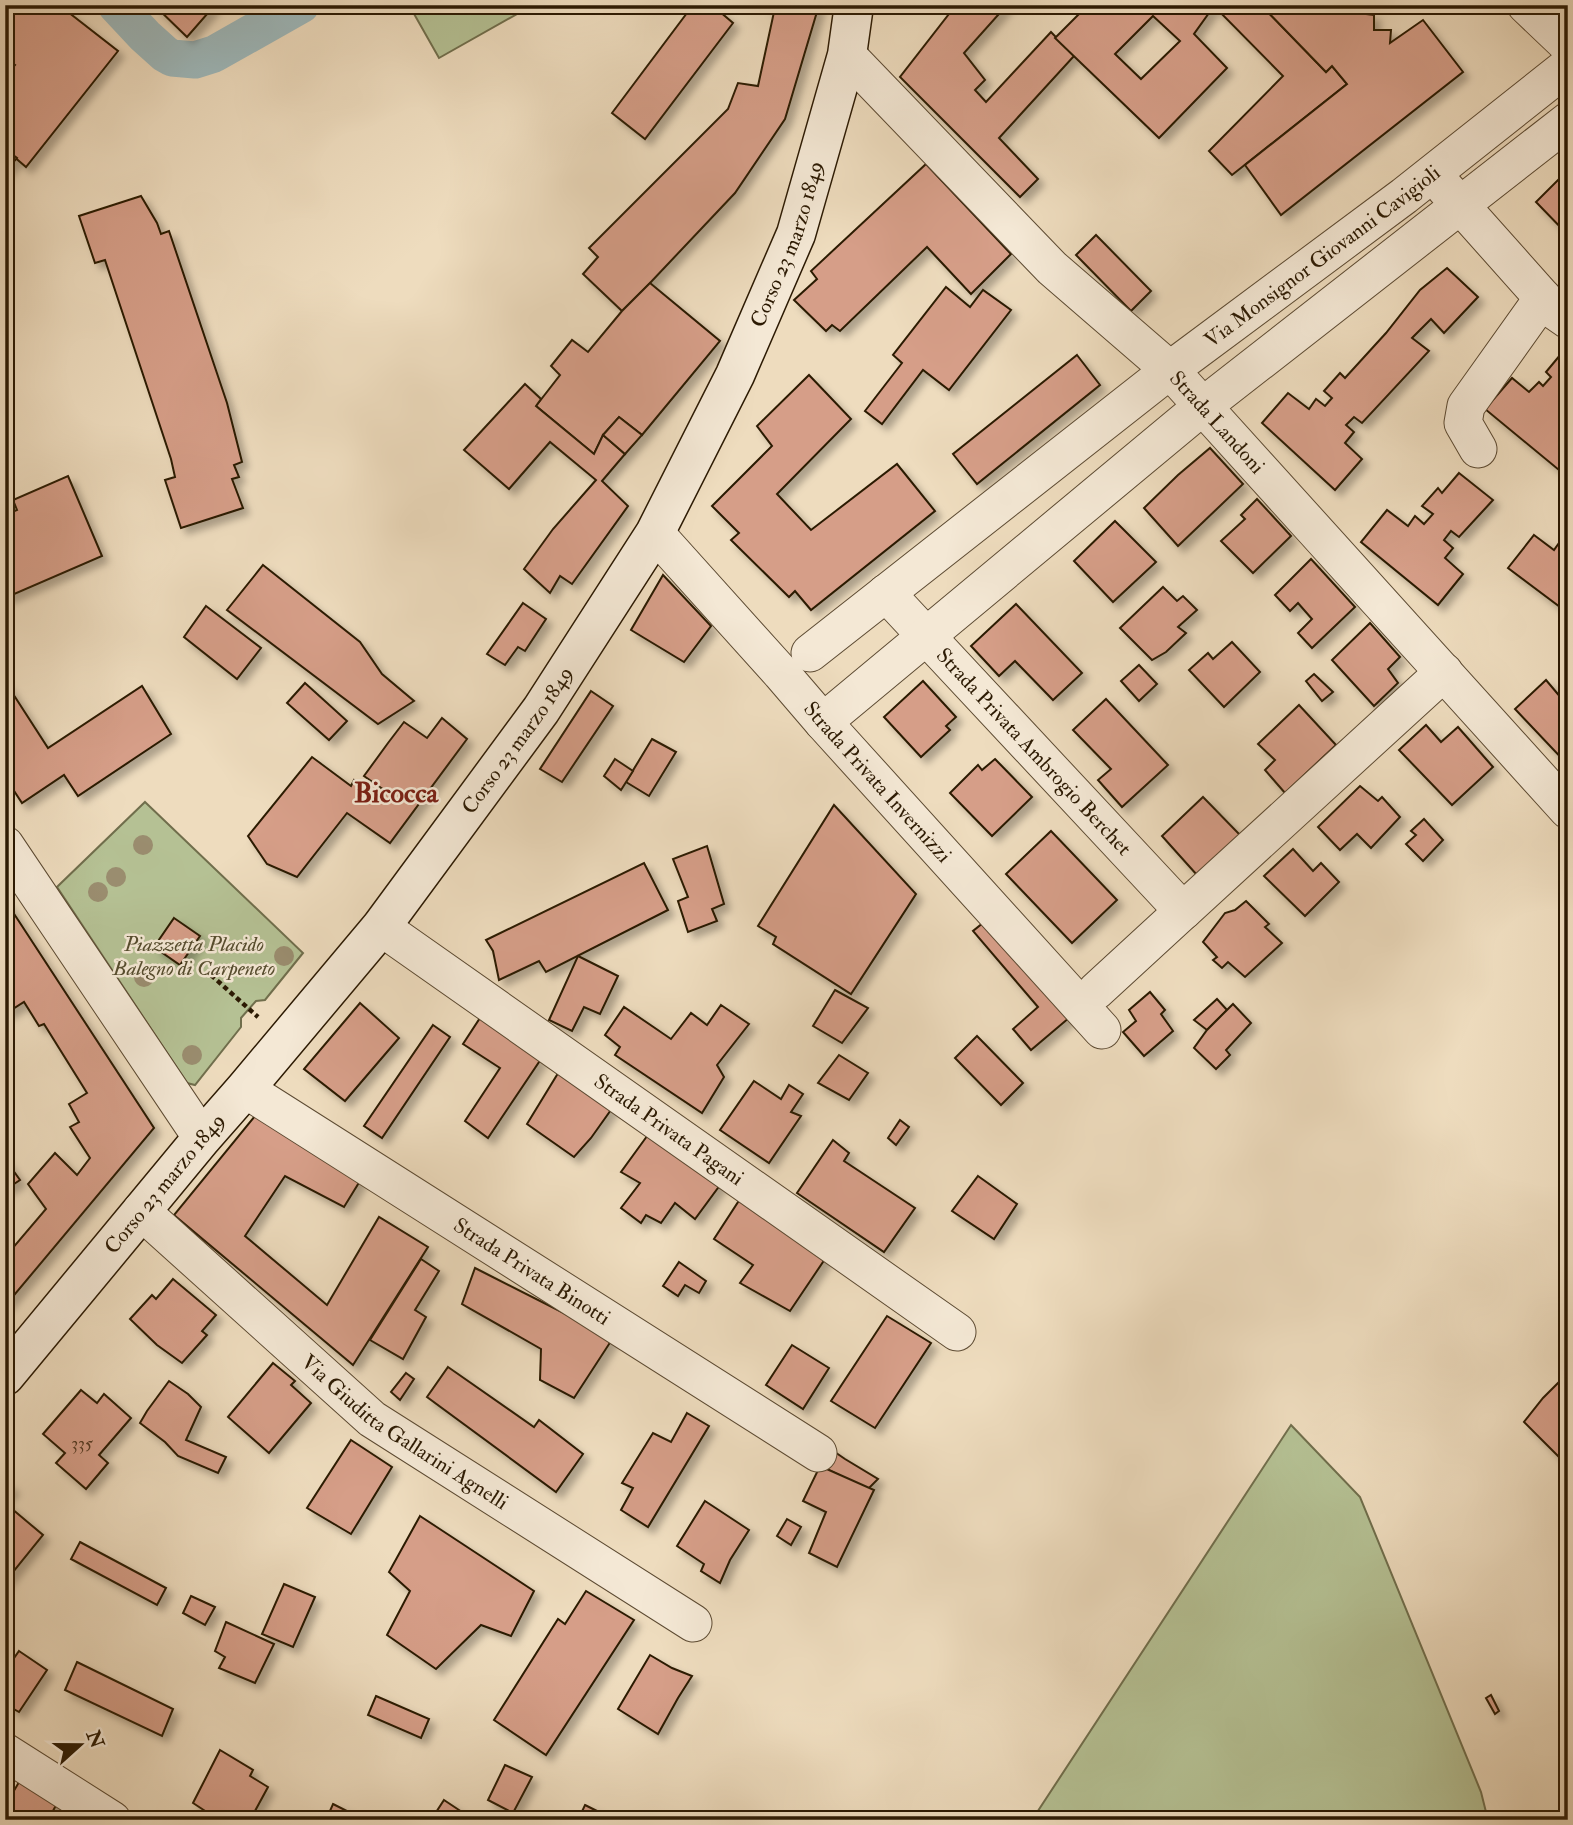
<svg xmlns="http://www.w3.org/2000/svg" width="1573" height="1825" viewBox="0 0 1573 1825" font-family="'IM FELL Double Pica',serif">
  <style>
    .green { fill: #b5c194; stroke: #706e4c; stroke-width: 2 }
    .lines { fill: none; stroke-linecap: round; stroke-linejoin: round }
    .canal { stroke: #9eb9bc; stroke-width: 37 }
    .building { fill: #d69e88; stroke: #2c1a03; stroke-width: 2; fill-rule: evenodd; filter: url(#shadow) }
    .street-casing { stroke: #5c4a32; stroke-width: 39 }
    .secondary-casing { stroke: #2c1a03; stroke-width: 41 }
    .path { stroke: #2c1a03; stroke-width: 4.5; stroke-dasharray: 5 3.5; stroke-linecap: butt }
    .street { stroke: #f4e8d5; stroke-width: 37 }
    .secondary { stroke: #f4e8d5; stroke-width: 38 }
    .tree { fill: #9a8d6f }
    .labels { text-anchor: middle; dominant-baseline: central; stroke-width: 5; stroke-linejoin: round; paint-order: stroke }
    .number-label { font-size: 18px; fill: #563b24 }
    .street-label { font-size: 21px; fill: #2c1a03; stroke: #f4e8d5 }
    .park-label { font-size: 21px; font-style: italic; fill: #554c2e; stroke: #f4e8d5 }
    .district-label { font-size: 28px; font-weight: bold; fill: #7a1f14; stroke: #f4e8d5 }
  </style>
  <defs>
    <filter id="shadow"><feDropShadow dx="6" dy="6" stdDeviation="3.5" flood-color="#0004"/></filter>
  </defs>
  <rect width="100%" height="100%" fill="#eedcbe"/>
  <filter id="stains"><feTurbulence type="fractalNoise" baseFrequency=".00286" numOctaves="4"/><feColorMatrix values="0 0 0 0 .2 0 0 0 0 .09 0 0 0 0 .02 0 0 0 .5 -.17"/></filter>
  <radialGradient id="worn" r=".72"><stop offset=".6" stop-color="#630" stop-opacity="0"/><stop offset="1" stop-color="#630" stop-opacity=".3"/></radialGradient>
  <!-- green -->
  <g class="green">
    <polygon points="409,5 533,5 439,58"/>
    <polygon points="145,802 303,953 265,1000 256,1001 241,1018 241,1027 195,1085 187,1083 57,887"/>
    <polygon points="1291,1425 1360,1497 1481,1792 1488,1820 1032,1820"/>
  </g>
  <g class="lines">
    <!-- canal -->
    <polyline class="canal" points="116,5 145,36 165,54 172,58 195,60 214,54 301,5"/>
  </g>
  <!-- building -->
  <g class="building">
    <polygon points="5,5 59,5 118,51 26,167 5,149 5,77 15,65 5,58"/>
    <polygon points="154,5 215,5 187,37"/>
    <polygon points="693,5 712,5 733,23 645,139 612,113"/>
    <polygon points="765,5 819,5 785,119 735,193 650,283 622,311 583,274 598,257 589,248 728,109 738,83 758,86 774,12"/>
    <polygon points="956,5 1007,5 964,53 985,80 975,90 986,102 1051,32 1074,56 999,138 1038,179 1020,197 900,77"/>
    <path d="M1088,5H1261L1326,72L1332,66L1347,84L1232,175L1209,151L1283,76L1214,6L1194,34L1227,68L1159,138L1055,38ZM1153,16L1180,41L1141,79L1115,54Z"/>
    <polygon points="1261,5 1359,5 1359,13 1374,15 1374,30 1391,30 1390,43 1423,20 1463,72 1281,215 1245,165 1347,84 1332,66 1326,72"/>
    <polygon points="5,149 17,158 5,172"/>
    <polygon points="926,164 1011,254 971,294 927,247 840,331 832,325 826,331 794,300 817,279 811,271"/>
    <polygon points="1564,174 1568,177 1568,235 1536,202"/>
    <polygon points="141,196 157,223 161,234 169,231 227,403 242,462 234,465 239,477 232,479 243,508 181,528 165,480 175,477 171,459 105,260 95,263 79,216"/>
    <polygon points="1096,235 1151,291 1131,311 1076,255"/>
    <polygon points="1447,268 1478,297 1444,333 1431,319 1412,338 1429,351 1362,423 1354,417 1346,425 1354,432 1345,443 1362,459 1335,490 1262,423 1288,393 1309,409 1316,399 1325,406 1332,398 1324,391 1340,373 1345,378 1386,333 1420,290"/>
    <polygon points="650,283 720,341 642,435 619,417 603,435 594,454 536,406 560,375 551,366 572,340 588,352 622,311"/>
    <polygon points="946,287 970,307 983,290 1011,310 949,390 923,370 882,424 865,411 902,363 893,355"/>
    <polygon points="1561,354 1566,358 1568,356 1568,461 1559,470 1485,409 1512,378 1529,392 1539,382 1543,386 1551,377 1546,372"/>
    <polygon points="1077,355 1100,385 977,484 953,454"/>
    <polygon points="809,375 851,419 777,494 811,530 897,464 935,511 811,610 795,591 789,597 731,540 739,533 712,506 772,446 757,426"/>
    <polygon points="525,384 541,399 536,406 594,454 603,435 625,454 602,481 628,506 572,584 560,576 550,593 524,569 553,529 596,480 550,442 509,489 464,450"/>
    <polygon points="619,417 642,435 625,454 603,435"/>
    <polygon points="1210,448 1243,484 1178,546 1144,508 1178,475"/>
    <polygon points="1459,473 1493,500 1459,537 1451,531 1444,540 1453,548 1445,558 1463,574 1438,605 1361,542 1387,510 1408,526 1415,516 1424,524 1433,514 1422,506 1438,488 1442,493"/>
    <polygon points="68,476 102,556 5,598 5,515 17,510 13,500"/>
    <polygon points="1257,499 1291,536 1253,573 1221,541 1245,519 1241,515"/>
    <polygon points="1115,521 1156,562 1113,602 1074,561"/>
    <polygon points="1534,535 1554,550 1561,540 1568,544 1568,613 1508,568"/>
    <polygon points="1311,559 1355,607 1312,648 1298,633 1312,619 1298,603 1290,611 1275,595"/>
    <polygon points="263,565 360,642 382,674 414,701 378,724 227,610"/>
    <polygon points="663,575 711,626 684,662 631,630"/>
    <polygon points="1163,587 1177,601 1183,596 1197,610 1178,627 1186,633 1166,652 1152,660 1120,628"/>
    <polygon points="523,603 546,619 525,651 518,647 505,665 487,654"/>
    <polygon points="1016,604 1082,673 1053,700 1015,661 999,676 971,646"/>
    <polygon points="206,606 261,648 237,679 184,637"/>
    <polygon points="1370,623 1400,657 1388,669 1398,683 1374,706 1332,660"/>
    <polygon points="1232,642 1260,672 1224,707 1189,670 1208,653 1213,659"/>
    <polygon points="1139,665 1157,684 1139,701 1121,681"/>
    <polygon points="1314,674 1333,692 1322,701 1306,681"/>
    <polygon points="1546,680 1562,699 1568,694 1568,765 1515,709"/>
    <polygon points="923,681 956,717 946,726 950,730 921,757 884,717"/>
    <polygon points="6,683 48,748 142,686 171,734 78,796 64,775 22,803 5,777"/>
    <polygon points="305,683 347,721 329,740 287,703"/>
    <polygon points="591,691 613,706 562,782 540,769"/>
    <polygon points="1106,699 1168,765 1122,807 1098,780 1111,769 1073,730"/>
    <polygon points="1299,705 1336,745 1285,793 1265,770 1275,760 1258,744"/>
    <polygon points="442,718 467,739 390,843 347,813 297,877 267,864 248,836 312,757 351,786 354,780 382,800 387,792 364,776 388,743 404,722 427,738"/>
    <polygon points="1426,725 1441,742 1458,727 1493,767 1452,805 1399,750"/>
    <polygon points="652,739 676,752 649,796 626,782"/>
    <polygon points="615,759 633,771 621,790 604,776"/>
    <polygon points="995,759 1032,797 992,836 950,793 978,765 982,770"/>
    <polygon points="1360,786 1378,801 1382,797 1400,817 1371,848 1357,834 1340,850 1318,827"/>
    <polygon points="1203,797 1240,835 1197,875 1162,836"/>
    <polygon points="834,805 916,894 851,994 773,944 776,937 758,926"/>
    <polygon points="1424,819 1443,840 1423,861 1406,844 1416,835 1411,831"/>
    <polygon points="1051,831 1117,900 1072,943 1006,874"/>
    <polygon points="707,846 724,904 712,909 717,921 688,932 678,901 688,897 673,859"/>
    <polygon points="1293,849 1313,871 1321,863 1339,882 1305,916 1264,876"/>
    <polygon points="644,863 668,910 546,972 539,961 499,980 493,951 486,940"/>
    <polygon points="5,900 154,1128 5,1306 5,1257 46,1209 28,1184 55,1153 77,1175 90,1158 70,1127 79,1122 69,1104 87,1093 44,1024 39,1026 24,1002 5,1014"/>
    <polygon points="1246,901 1269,924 1265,927 1282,943 1245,977 1228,962 1222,968 1213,960 1217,957 1203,942 1225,913 1235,910"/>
    <polygon points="993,915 1076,1012 1031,1050 1013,1029 1038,1007 973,931"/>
    <polygon points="174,918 200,936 180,965 154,947"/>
    <polygon points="578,956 618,976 600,1014 584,1007 572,1031 549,1020"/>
    <polygon points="835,990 868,1008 842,1043 813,1026"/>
    <polygon points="1150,992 1165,1010 1161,1014 1173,1031 1144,1056 1123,1032 1136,1021 1129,1010"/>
    <polygon points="1217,999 1227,1010 1207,1030 1194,1020"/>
    <polygon points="360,1003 399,1038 345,1101 304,1069"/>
    <polygon points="1233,1004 1251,1023 1226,1050 1230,1055 1216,1069 1194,1048 1207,1030"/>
    <polygon points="721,1005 749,1024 717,1065 724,1077 702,1113 615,1055 620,1047 605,1035 624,1007 671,1039 691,1013 707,1025"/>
    <polygon points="480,1018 541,1059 488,1138 465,1121 500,1068 463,1044"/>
    <polygon points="433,1025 450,1037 382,1138 364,1126"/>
    <polygon points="977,1036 1023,1083 1001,1105 955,1058"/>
    <polygon points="839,1055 868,1073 849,1100 818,1083"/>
    <polygon points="560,1070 613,1107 591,1138 574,1157 527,1124"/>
    <polygon points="754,1081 781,1099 789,1085 803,1094 791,1112 801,1116 769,1163 720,1130"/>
    <polygon points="259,1111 363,1176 344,1207 285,1176 245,1236 327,1305 379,1217 428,1247 353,1365 174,1215"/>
    <polygon points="900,1120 909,1127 896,1145 888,1138"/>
    <polygon points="650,1132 723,1181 695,1219 675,1203 661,1223 646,1215 641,1223 621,1208 640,1183 621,1172"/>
    <polygon points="833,1140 849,1153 844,1161 915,1208 884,1252 797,1193"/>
    <polygon points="5,1159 20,1180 5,1190"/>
    <polygon points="978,1176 1017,1204 994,1239 952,1211"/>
    <polygon points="742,1196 829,1253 790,1311 740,1283 753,1265 714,1239"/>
    <polygon points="421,1259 439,1271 415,1310 426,1317 403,1359 370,1340"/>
    <polygon points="679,1262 706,1281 699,1293 685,1285 678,1296 663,1286"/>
    <polygon points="475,1268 613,1338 574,1398 540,1380 541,1349 462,1304"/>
    <polygon points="173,1279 216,1315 202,1331 207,1335 182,1363 157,1345 130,1319 152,1295 156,1299"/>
    <polygon points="887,1316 931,1343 875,1428 831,1401"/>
    <polygon points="792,1345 829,1368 803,1409 766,1385"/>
    <polygon points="273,1363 295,1381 291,1385 311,1403 269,1453 228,1417"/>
    <polygon points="448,1367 534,1427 539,1420 583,1454 556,1492 427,1397"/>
    <polygon points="406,1373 414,1379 400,1400 391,1392"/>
    <polygon points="1568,1373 1568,1466 1524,1422 1543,1398"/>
    <polygon points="169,1381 188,1394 201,1407 186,1440 226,1457 218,1473 178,1456 165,1442 140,1423 147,1411"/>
    <polygon points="81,1390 97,1403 104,1394 131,1418 99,1455 108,1463 86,1489 56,1463 65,1453 43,1434"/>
    <polygon points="687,1413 709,1426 648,1527 621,1510 633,1488 622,1483 653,1433 671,1442"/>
    <polygon points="351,1440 392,1467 351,1534 307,1508"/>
    <polygon points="829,1448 845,1459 878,1479 868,1489 820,1466"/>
    <polygon points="820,1466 874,1490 837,1567 809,1553 826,1512 803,1501"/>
    <polygon points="5,1482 13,1488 5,1498"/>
    <polygon points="705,1501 749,1530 730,1560 720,1583 701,1571 704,1564 677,1546"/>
    <polygon points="5,1503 43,1535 5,1582"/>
    <polygon points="420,1516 534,1591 511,1636 481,1625 436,1669 387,1635 410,1591 389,1572"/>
    <polygon points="787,1519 801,1527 791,1545 777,1536"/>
    <polygon points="80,1542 166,1588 157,1605 71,1559"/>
    <polygon points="284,1584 315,1597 293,1647 262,1634"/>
    <polygon points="586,1591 634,1620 546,1755 494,1720 558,1619 565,1624"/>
    <polygon points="191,1596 215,1607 205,1625 183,1613"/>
    <polygon points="226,1622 274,1644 255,1683 219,1668 225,1657 215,1651"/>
    <polygon points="19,1651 47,1670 19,1712 5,1704 5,1671"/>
    <polygon points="650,1655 672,1668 692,1676 678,1698 658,1734 618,1709"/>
    <polygon points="77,1662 173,1709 162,1736 65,1690"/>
    <polygon points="1491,1695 1499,1711 1495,1714 1486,1698"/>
    <polygon points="376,1696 429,1719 421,1738 368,1715"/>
    <polygon points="220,1750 253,1770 250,1776 268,1787 255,1811 270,1820 219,1820 193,1803"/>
    <polygon points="505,1765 532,1777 513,1813 488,1800"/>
    <polygon points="22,1777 60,1798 48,1820 19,1820 5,1812 5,1806"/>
    <polygon points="444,1800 465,1814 462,1820 431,1820"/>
    <polygon points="333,1804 361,1818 361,1820 326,1820"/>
    <polygon points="585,1805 615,1820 578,1820"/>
  </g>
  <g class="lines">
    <defs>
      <g id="street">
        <polyline points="1526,5 1568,45"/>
        <path id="s1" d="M847,55L1052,268L1170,370L1568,810"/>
        <polyline points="1445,188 1543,298 1555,311 1568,320"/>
        <polyline points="1478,449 1463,423 1466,406 1543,298"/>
        <path id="s2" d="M655,533L781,673L823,722L1102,1030"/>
        <path id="s3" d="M886,593L1183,911L1444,672"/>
        <path id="s4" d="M810,653L1170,370L1404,196L1568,66"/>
        <polyline points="823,722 1203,406 1568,121"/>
        <polyline points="5,845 202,1138"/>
        <path id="s5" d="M381,927L957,1332"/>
        <polyline points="1096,991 1183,911"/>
        <path id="s6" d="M245,1089L818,1453"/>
        <path id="s7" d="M141,1211L372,1419L693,1623"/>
        <polyline points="5,1752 112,1820"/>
      </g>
      <g id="secondary">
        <path id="s8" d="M5,1376L202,1138L245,1089L381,927L541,710L655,533L735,375L796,234L847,55L854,5"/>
      </g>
    </defs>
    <!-- street casing -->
    <use href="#street" class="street-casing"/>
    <!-- secondary casing -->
    <use href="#secondary" class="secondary-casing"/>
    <!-- path -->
    <polyline class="path" points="211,975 258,1017"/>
    <!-- street -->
    <use href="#street" class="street"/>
    <!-- secondary -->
    <use href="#secondary" class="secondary"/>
  </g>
  <!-- trees -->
  <g class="tree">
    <circle cx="143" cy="845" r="10"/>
    <circle cx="116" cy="877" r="10"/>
    <circle cx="98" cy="892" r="10"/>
    <circle cx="284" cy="956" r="10"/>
    <circle cx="144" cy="977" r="10"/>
    <circle cx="192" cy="1055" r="10"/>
  </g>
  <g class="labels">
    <!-- number labels -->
    <g class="number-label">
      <text x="82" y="1443">335</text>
    </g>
    <!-- street labels -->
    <g class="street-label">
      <text stroke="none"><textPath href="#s8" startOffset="1384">Corso 23 marzo 1849</textPath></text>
      <text stroke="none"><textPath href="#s4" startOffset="648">Via Monsignor Giovanni Cavigioli</textPath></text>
      <text stroke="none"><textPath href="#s1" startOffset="522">Strada Landoni</textPath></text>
      <text stroke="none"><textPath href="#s8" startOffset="817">Corso 23 marzo 1849</textPath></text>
      <text stroke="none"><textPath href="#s3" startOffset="217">Strada Privata Ambrogio Berchet</textPath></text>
      <text stroke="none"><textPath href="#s2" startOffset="334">Strada Privata Invernizzi</textPath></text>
      <text stroke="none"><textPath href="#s5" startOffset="352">Strada Privata Pagani</textPath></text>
      <text stroke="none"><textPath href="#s8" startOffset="250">Corso 23 marzo 1849</textPath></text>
      <text stroke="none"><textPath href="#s6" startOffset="340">Strada Privata Binotti</textPath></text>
      <text stroke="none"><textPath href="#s7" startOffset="345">Via Giuditta Gallarini Agnelli</textPath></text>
    </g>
    <!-- park labels -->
    <g class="park-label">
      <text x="194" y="944">Piazzetta Placido<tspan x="194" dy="24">Balegno di Carpeneto</tspan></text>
    </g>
    <!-- district labels -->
    <g class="district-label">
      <text x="396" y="793">Bicocca</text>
    </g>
  </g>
  <!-- margin -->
  <rect width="1573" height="1825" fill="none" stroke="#eedcbe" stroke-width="28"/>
  <rect x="7" y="7" width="1559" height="1811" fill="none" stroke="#2c1a03" stroke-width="3.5"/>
  <rect x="14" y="14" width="1545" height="1797" fill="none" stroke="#2c1a03" stroke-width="2"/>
  <!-- north arrow -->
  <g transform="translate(80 1745) rotate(69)" stroke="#f4e8d5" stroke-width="5" paint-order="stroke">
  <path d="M0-5L12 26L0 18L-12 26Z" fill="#2c1a03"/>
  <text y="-10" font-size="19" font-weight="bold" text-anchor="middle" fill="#2c1a03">N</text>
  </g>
  <rect width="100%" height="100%" filter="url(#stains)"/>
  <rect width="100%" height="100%" fill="url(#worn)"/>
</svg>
